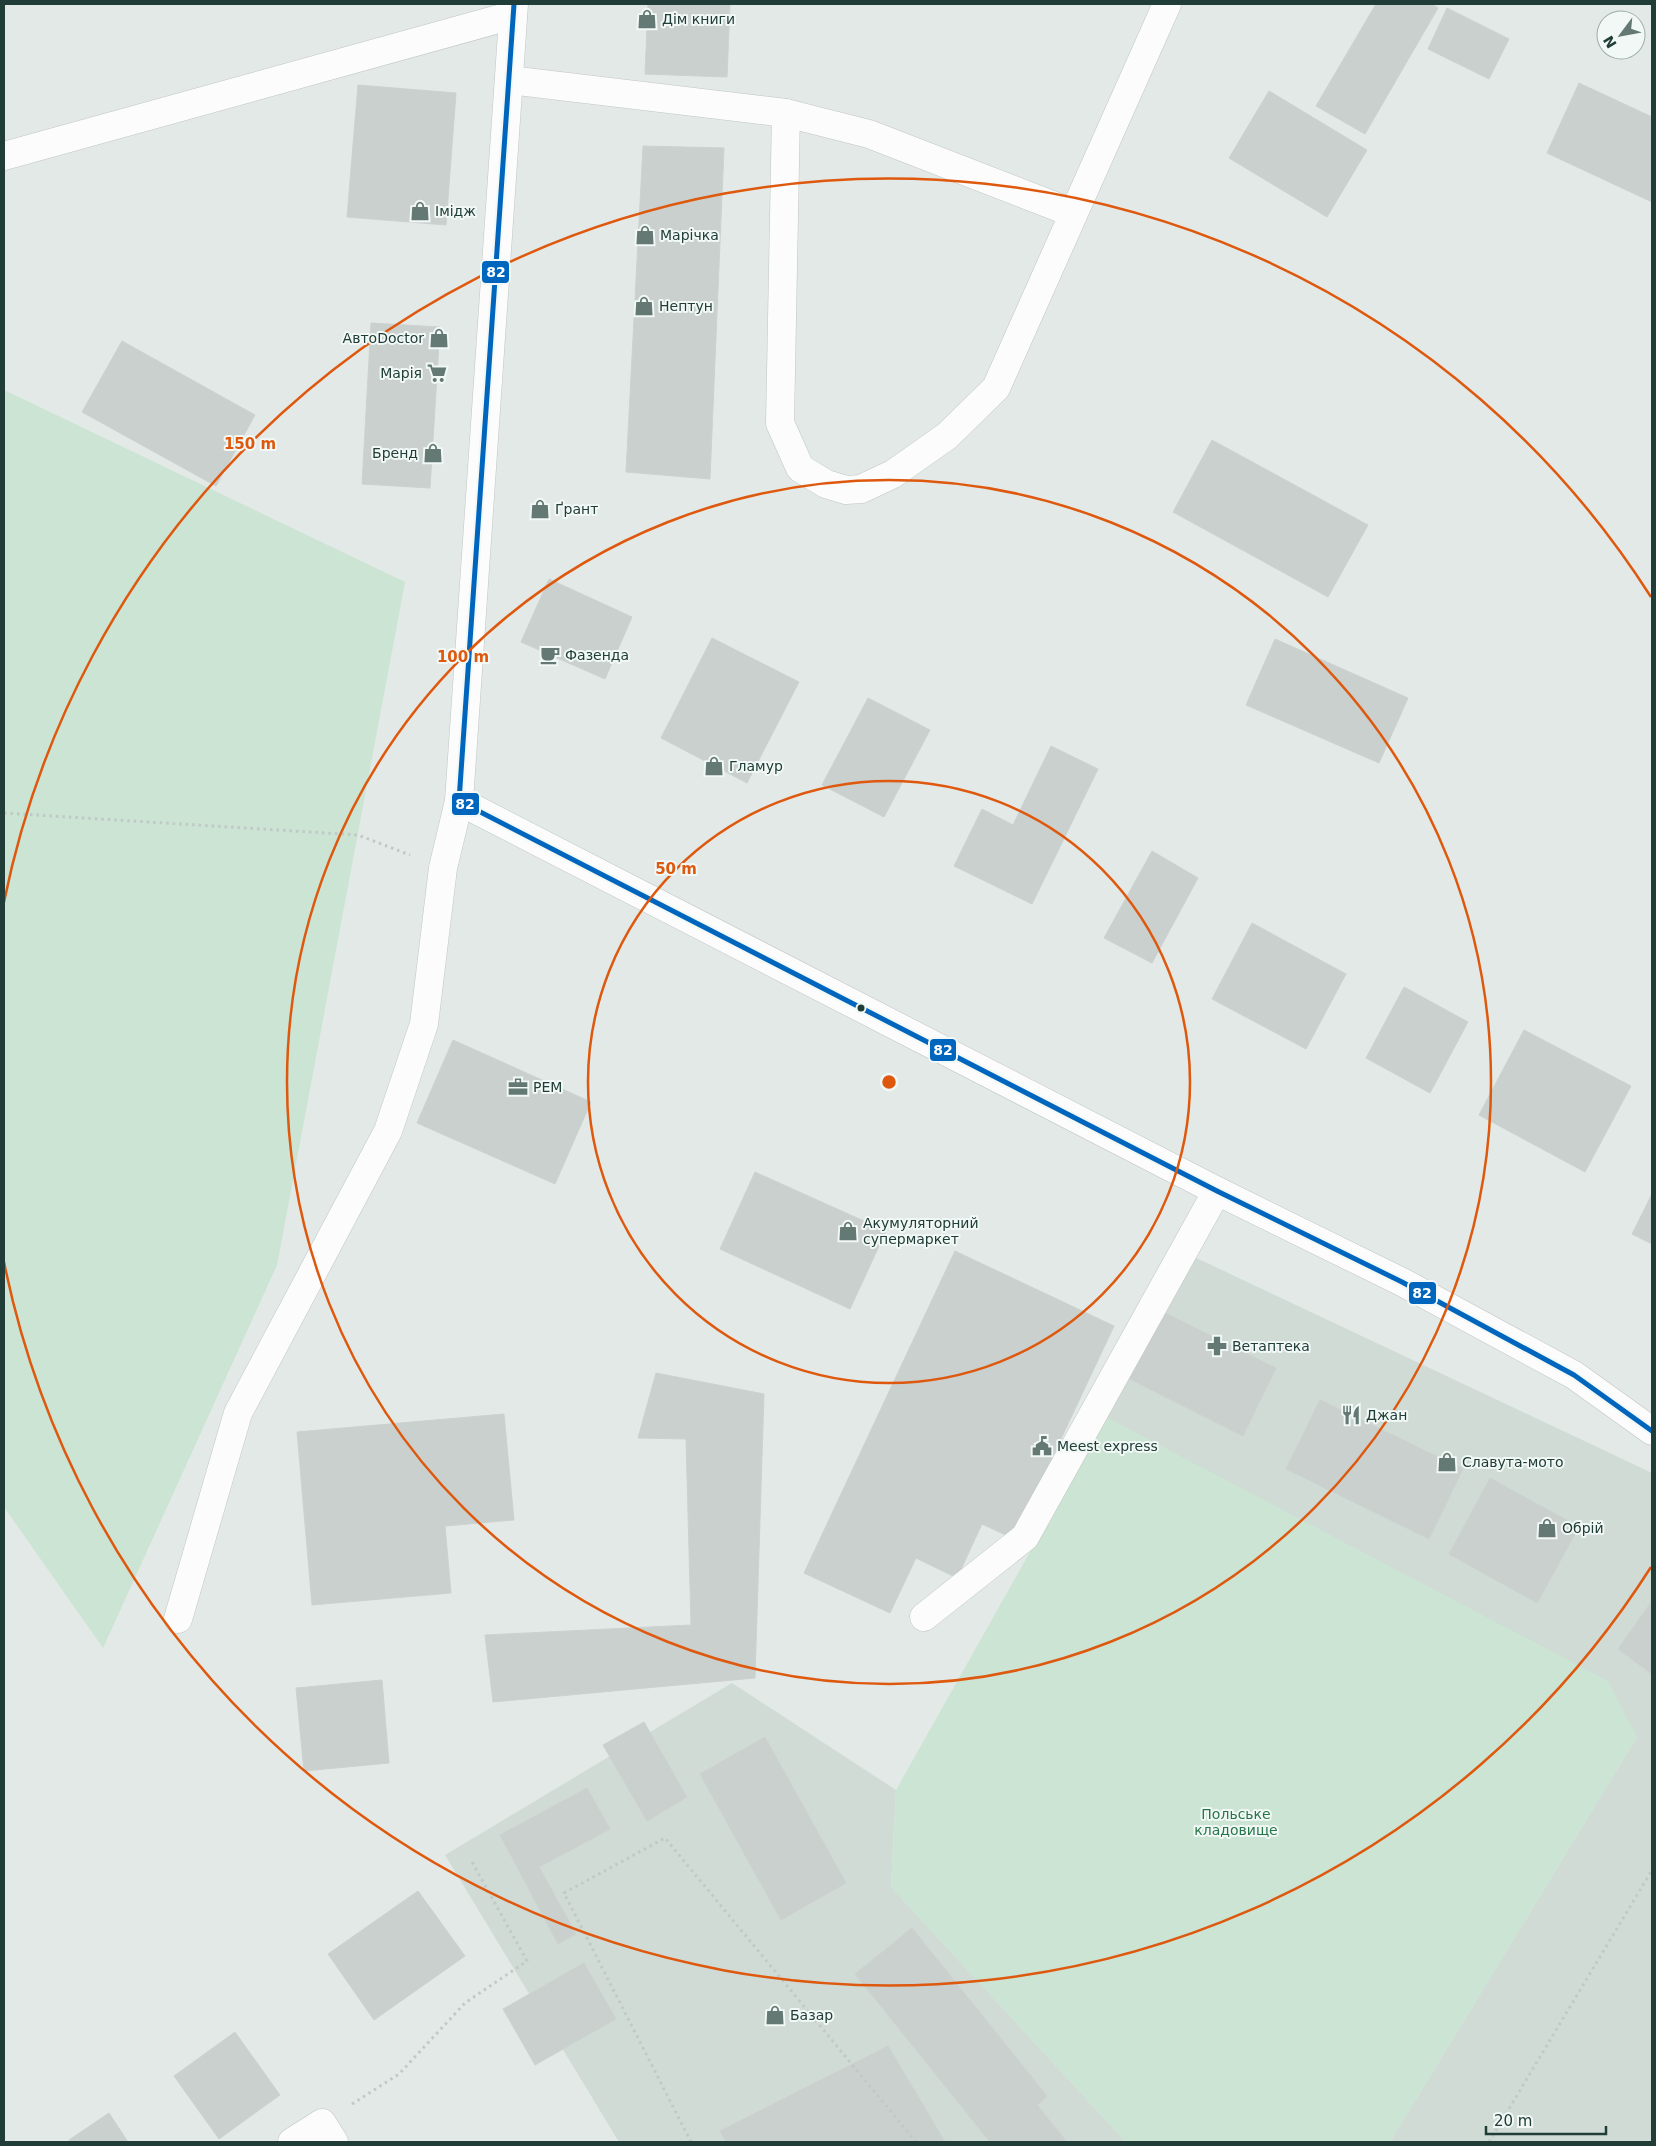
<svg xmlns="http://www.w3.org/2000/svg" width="1656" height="2146" viewBox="0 0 1656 2146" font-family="'DejaVu Sans',sans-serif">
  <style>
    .built { fill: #d0dbd6 }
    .green { fill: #cbe4d3 }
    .building { fill: #cad0ce; stroke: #cbd2cf }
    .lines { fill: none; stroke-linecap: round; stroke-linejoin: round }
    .minor-casing { stroke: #c0c6c4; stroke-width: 29 }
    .path { stroke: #c0c9c7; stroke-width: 3; stroke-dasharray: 2.5 4; stroke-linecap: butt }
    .minor { stroke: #fbfcfb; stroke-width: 28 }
    .bus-1-casing { stroke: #f1f8f5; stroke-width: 9 }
    .bus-1 { stroke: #0065bd; stroke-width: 5 }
    .ring { fill: none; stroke: #de580e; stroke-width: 2.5 }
    .bus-dot { fill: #203d37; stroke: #f1f8f5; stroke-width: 2 }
    .labels { text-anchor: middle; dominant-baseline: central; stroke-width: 4; stroke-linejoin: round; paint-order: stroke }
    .poi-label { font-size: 14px; fill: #203d37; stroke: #f1f8f5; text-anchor: start }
    .park-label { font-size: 14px; fill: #27764a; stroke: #f1f8f5 }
    .centre { fill: #de580e; stroke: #f1f8f5; stroke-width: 2.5 }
    .ring-label { font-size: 15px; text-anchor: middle; font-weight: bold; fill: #de580e; stroke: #f1f8f5; stroke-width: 4; stroke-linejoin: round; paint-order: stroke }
    .line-badge { stroke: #f1f8f5; stroke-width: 2 }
    .badge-label { font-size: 14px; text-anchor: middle; font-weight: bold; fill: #fff }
  </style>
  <rect width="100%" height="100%" fill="#e3e9e6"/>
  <!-- built -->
  <g class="built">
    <polygon points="1188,1254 1652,1473 1652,2142 1390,2142 1637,1737 1106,1417"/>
    <polygon points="732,1683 896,1790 891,1887 1126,2142 619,2142 445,1855"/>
  </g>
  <!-- green -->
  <g class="green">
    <polygon points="4,390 405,582 277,1265 103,1648 4,1507"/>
    <polygon points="1106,1417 1608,1681 1637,1737 1390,2142 1126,2142 891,1887 896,1790"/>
  </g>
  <!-- building -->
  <g class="building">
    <polygon points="648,4 730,4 727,77 645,74"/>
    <polygon points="1376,4 1432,4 1438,8 1365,134 1316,106"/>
    <polygon points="1447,8 1509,39 1489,79 1428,49"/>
    <polygon points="1579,83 1652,117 1652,202 1547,153"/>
    <polygon points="358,85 456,93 446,225 347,217"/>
    <polygon points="1269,91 1367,150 1327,217 1229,158"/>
    <polygon points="643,146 724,148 710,479 626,472"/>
    <polygon points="371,323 440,327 430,488 362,484"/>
    <polygon points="122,341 255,415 216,486 82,412"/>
    <polygon points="1212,440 1368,525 1328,597 1173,512"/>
    <polygon points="549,579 632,617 605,679 521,642"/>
    <polygon points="712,638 799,682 747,783 661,738"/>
    <polygon points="1275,639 1408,698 1379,763 1246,705"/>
    <polygon points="868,698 930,730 884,817 822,785"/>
    <polygon points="1051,746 1098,769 1032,904 954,866 982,809 1013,825"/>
    <polygon points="1152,851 1198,878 1152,963 1104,938"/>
    <polygon points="1252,923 1346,974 1306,1049 1212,999"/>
    <polygon points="1404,987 1468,1022 1430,1093 1366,1058"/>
    <polygon points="1524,1030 1631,1086 1585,1172 1479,1115"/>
    <polygon points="453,1040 591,1102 555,1184 417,1123"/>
    <polygon points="755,1172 886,1231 850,1309 720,1249"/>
    <polygon points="1652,1194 1652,1244 1632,1234"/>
    <polygon points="955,1251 1114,1326 1014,1539 982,1524 957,1578 916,1558 890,1613 804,1573"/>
    <polygon points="1161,1311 1276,1368 1243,1436 1128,1378"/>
    <polygon points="656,1373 764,1394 755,1678 493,1702 485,1635 691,1625 686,1439 638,1438"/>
    <polygon points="1320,1400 1463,1469 1429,1539 1286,1469"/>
    <polygon points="504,1414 514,1520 445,1526 451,1593 312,1605 297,1432"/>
    <polygon points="1490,1478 1579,1527 1537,1603 1449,1554"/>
    <polygon points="1652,1601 1652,1674 1618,1649"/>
    <polygon points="382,1680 389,1763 304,1771 296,1688"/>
    <polygon points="644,1722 687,1797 647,1821 603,1745"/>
    <polygon points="765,1737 846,1883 781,1920 700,1774"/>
    <polygon points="587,1788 610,1829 539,1867 576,1934 558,1944 500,1835"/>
    <polygon points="418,1891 465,1956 374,2020 328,1954"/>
    <polygon points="912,1928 1047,2096 1037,2105 1067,2142 990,2142 855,1974"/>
    <polygon points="584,1963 616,2019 535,2065 503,2009"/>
    <polygon points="235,2032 280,2095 219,2139 174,2076"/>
    <polygon points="888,2046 945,2142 726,2142 720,2131"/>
    <polygon points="109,2113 128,2142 70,2142 69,2140"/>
  </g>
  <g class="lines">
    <defs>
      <g id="minor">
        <polyline points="514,4 459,801 1217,1191 1402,1282 1574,1375 1652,1431"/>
        <polyline points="509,80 786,113 780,423 800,468 826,484 846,490 861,489 893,474 947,436 996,388 1167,4"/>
        <polyline points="786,113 869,134 1073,213"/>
        <polyline points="4,156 513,15"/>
        <polyline points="924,1617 1025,1537 1217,1191"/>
        <polyline points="178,1619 238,1413 388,1131 424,1024 443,868 459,801"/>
        <polyline points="292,2142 322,2123 334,2142"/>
      </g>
    </defs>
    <!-- minor casing -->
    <use href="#minor" class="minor-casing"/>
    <!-- path -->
    <g class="path">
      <polyline points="4,813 358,835 410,855"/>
      <polyline points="352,2104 399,2074 465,2003 527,1961 472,1862"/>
      <polyline points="691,2142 564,1893 665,1838 916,2142"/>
      <polyline points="1489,2142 1652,1870"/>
    </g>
    <!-- minor -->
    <use href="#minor" class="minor"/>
    <defs>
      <polyline id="bus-1" points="514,4 459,801 1217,1191 1402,1282 1574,1375 1652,1431"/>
    </defs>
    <!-- bus-1 casing -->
    <use href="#bus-1" class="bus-1-casing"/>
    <!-- bus-1 -->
    <use href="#bus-1" class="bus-1"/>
  </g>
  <!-- distance rings -->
  <g class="ring">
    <circle cx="889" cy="1082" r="301"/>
    <circle cx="889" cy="1082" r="602"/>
    <path d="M1651 1567A903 903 0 0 1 4 1262M4 902A903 903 0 0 1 1651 597"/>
  </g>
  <!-- icons -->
  <defs>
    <symbol id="shop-bare" viewBox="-9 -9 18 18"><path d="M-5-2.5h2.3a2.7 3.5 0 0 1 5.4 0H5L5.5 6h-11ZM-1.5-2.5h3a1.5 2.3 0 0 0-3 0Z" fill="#647974" stroke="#f1f8f5" stroke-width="2.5" paint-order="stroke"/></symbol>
    <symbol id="supermarket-bare" viewBox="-9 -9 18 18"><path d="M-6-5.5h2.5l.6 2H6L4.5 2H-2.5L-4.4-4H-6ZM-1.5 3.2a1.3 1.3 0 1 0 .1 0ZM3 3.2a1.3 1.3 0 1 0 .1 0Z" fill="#647974" stroke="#f1f8f5" stroke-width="2.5" paint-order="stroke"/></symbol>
    <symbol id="cafe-bare" viewBox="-9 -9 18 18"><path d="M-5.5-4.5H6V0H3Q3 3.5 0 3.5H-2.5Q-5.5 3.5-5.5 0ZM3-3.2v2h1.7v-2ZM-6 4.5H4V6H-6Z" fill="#647974" stroke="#f1f8f5" stroke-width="2.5" paint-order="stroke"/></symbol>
    <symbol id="office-bare" viewBox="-9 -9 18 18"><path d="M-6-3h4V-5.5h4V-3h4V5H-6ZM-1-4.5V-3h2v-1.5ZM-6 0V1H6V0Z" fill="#647974" stroke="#f1f8f5" stroke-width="2.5" paint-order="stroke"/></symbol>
    <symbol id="pharmacy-bare" viewBox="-9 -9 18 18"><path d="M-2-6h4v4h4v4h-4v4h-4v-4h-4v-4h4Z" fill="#647974" stroke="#f1f8f5" stroke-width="2.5" paint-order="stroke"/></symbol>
    <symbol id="restaurant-bare" viewBox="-9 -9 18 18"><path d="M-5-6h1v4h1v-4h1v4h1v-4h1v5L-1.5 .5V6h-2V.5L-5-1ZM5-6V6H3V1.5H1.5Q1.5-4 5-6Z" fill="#647974" stroke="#f1f8f5" stroke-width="2.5" paint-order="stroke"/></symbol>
    <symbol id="civic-bare" viewBox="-9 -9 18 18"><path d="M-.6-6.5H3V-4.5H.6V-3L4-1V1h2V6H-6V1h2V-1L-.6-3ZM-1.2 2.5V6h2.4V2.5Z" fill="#647974" stroke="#f1f8f5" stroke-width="2.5" paint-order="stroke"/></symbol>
  </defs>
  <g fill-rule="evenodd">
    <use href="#shop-bare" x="633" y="5" width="28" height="28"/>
    <use href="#shop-bare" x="406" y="197" width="28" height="28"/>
    <use href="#shop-bare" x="631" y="221" width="28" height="28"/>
    <use href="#shop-bare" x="630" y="292" width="28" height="28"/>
    <use href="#shop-bare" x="425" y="324" width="28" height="28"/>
    <use href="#supermarket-bare" x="423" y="359" width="28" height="28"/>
    <use href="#shop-bare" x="419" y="439" width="28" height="28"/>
    <use href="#shop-bare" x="526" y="495" width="28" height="28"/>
    <use href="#cafe-bare" x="536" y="641" width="28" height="28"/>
    <use href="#shop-bare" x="700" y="752" width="28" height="28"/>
    <use href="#office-bare" x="504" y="1073" width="28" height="28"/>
    <use href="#shop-bare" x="834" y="1217" width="28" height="28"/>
    <use href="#pharmacy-bare" x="1203" y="1332" width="28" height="28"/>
    <use href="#restaurant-bare" x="1337" y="1401" width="28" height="28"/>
    <use href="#civic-bare" x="1028" y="1432" width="28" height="28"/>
    <use href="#shop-bare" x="1433" y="1448" width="28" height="28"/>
    <use href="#shop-bare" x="1533" y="1514" width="28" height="28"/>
    <use href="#shop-bare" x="761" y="2001" width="28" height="28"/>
  </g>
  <!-- markers -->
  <circle class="bus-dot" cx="861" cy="1008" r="4.5"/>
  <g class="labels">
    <!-- poi labels -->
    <g class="poi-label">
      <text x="662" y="19">Дім книги</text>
      <text x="435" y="211">Імідж</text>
      <text x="660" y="235">Марічка</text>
      <text x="659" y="306">Нептун</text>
      <text x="424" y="338" text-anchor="end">АвтоDoctor</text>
      <text x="422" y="373" text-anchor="end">Марія</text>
      <text x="418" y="453" text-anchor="end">Бренд</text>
      <text x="555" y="509">Ґрант</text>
      <text x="565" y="655">Фазенда</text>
      <text x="729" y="766">Гламур</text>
      <text x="533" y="1087">РЕМ</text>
      <text x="863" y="1223">Акумуляторний<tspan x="863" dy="16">супермаркет</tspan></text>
      <text x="1232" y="1346">Ветаптека</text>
      <text x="1366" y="1415">Джан</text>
      <text x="1057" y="1446">Meest express</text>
      <text x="1462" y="1462">Славута-мото</text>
      <text x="1562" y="1528">Обрій</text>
      <text x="790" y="2015">Базар</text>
    </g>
    <!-- park labels -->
    <g class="park-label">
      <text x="1236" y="1814">Польське<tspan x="1236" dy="16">кладовище</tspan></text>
    </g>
  </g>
  <circle cx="889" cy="1082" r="8" class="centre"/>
  <g class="ring-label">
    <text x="250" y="449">150 m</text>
    <text x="463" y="662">100 m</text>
    <text x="676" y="874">50 m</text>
  </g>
  <g class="line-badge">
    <rect x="481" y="260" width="29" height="24" rx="5" fill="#0065bd"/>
    <rect x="451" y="792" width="29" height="24" rx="5" fill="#0065bd"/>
    <rect x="929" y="1038" width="28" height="24" rx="5" fill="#0065bd"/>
    <rect x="1408" y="1281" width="29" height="24" rx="5" fill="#0065bd"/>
  </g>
  <g class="badge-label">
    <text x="496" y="277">82</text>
    <text x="465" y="809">82</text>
    <text x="943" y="1055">82</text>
    <text x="1422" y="1298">82</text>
  </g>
  <!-- border -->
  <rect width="1656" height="2146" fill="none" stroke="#203d37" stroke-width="10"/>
  <!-- north arrow -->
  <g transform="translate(1621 35) rotate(238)"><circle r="24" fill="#f1f8f5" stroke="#9dada9"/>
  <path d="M0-4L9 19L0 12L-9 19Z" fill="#647974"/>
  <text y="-8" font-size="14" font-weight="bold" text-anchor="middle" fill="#203d37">N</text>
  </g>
  <!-- scale -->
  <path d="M1486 2126v8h120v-8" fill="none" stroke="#203d37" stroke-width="2.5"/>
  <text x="1494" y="2126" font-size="15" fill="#203d37" stroke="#f1f8f5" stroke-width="4" paint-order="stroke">20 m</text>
</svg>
